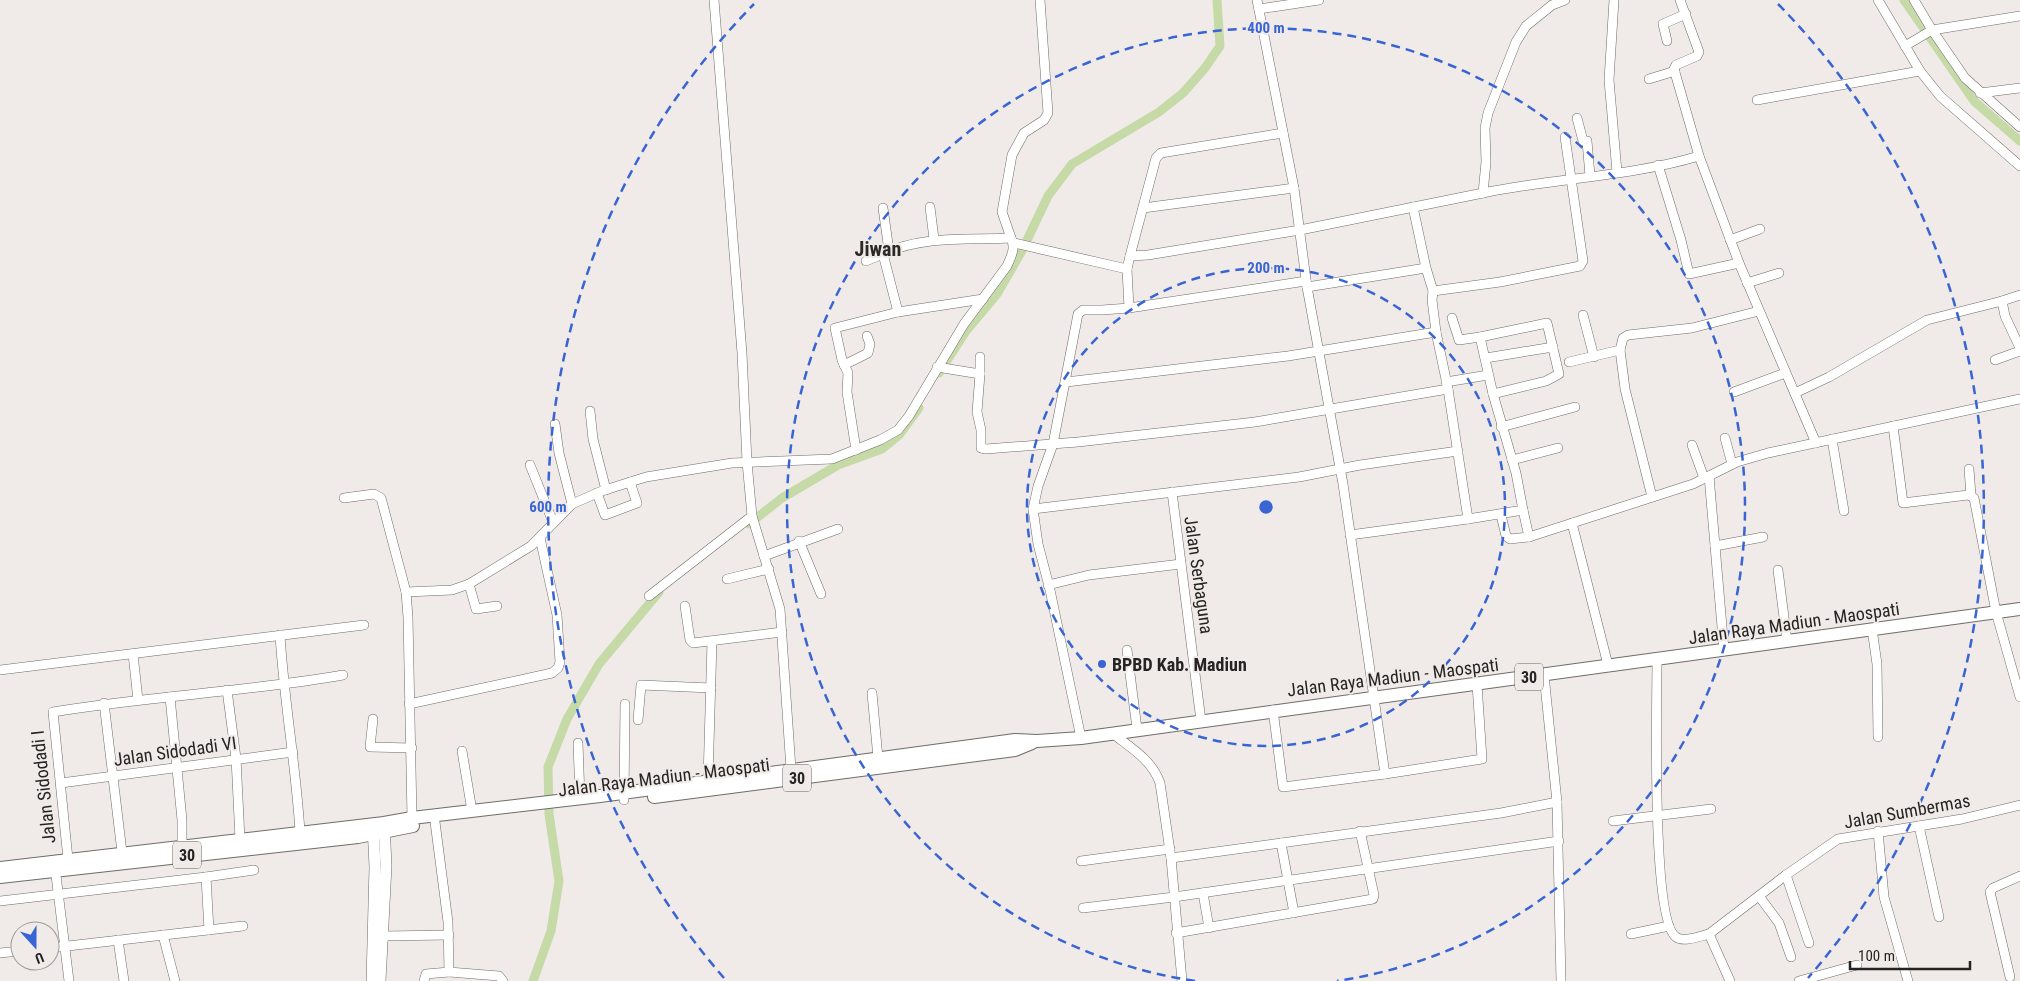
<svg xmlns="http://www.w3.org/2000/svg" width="2020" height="981" viewBox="0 0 2020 981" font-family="'Roboto Condensed',sans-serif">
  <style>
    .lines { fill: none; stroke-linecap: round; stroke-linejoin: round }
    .canal { stroke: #c6daa8; stroke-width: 9 }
    .minor-casing { stroke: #6f6b68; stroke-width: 10 }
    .major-casing { stroke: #6f6b68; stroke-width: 12 }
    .highway-casing { stroke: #6f6b68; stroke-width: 14 }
    .minor { stroke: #fff; stroke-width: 9 }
    .major { stroke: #fff; stroke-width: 11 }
    .highway { stroke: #fff; stroke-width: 12 }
    .ring { fill: none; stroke: #3964d4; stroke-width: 2.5; stroke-dasharray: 9 6 }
    .poi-dot { fill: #3964d4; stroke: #f0ebe8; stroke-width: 2 }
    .labels { text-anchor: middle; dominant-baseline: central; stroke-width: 4; stroke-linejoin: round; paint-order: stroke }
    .shield { fill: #f0ebe8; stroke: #62605d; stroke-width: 1 }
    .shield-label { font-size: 16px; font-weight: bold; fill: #252422 }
    .street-label { font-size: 18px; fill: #252422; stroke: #f0ebe8 }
    .poi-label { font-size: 18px; font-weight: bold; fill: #252422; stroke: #f0ebe8; text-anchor: start }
    .quarter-label { font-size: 20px; font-weight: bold; fill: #2c2826; stroke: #f0ebe8 }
    .centre { fill: #3964d4; stroke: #f0ebe8; stroke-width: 2.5 }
    .ring-label { font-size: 15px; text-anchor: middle; font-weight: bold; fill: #3964d4; stroke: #f0ebe8; stroke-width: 4; stroke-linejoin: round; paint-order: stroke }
  </style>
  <rect width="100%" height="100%" fill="#f0ebe8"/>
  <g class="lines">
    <!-- canal -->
    <g class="canal">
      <polyline points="1904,0 1974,101 2020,141"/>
      <polyline points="1027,240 1048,196 1072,164 1159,112 1183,93 1205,68 1220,46 1217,0"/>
      <polyline points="939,373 966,331 997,294 1023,249"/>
      <polyline points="749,524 782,498 838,465 882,449 899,435 919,408"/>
      <polyline points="533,981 551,931 559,881 549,814 548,767 567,719 599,664 659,592"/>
    </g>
    <defs>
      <g id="minor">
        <polyline points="714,0 742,353 747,462 752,516 780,609 791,769"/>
        <polyline points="1257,0 1294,188 1307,287 1343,484 1385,774 1283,787 1273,710"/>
        <polyline points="1614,0 1609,80 1617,172"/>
        <polyline points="1680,0 1699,52 1697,56 1676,65 1674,69 1699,156"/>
        <polyline points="1878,0 1920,71 1940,96 2020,166"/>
        <polyline points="1914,0 1932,30 1965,78 2020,127"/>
        <polyline points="1259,9 1319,0"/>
        <polyline points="1667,41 1663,24 1686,14"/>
        <polyline points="1905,46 1932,30 2020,16"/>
        <polyline points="1649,79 1675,71"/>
        <polyline points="1980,93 2020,88"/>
        <polyline points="1757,100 1920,71"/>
        <polyline points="1577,118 1583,141 1587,141 1590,176"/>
        <polyline points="1658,165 1681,240 1689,274 1739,263"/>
        <path d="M1483,193C1554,178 1629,177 1699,156L1739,263L1816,443"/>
        <polyline points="930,207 934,239"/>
        <polyline points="1413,207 1426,268 1433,291 1432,300 1436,332 1448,389 1468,519 1523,510 1516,473 1493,394 1546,381 1559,374 1547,323 1480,337"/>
        <polyline points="883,208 889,251"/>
        <polyline points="1143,208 1294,188"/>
        <polyline points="1011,238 1002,212 1012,155 1024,133 1044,120 1048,113 1040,0"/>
        <polyline points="1730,240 1760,229"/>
        <polyline points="1014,243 1127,269"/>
        <polyline points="1130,256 1148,255 1300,230 1483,193 1486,162 1485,128 1488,113 1516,42 1526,26 1552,5 1565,0"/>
        <polyline points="866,261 883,254 898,312"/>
        <polyline points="1747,283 1779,273"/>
        <polyline points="1307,287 1426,268"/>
        <polyline points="1433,291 1500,282 1580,266 1583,261 1565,137"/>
        <polyline points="2020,295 2002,301 2005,316 2020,348"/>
        <polyline points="1129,308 1127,269 1130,256 1156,158 1161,153 1283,133"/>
        <polyline points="1583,315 1594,357"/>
        <polyline points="1452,318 1459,340 1480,337 1493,394"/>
        <polyline points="1620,350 1625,389 1652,497"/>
        <polyline points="980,357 980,374"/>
        <polyline points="1486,358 1553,347"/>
        <polyline points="1995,360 2020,351"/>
        <polyline points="1569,362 1620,350 1623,338 1628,335 1692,328 1759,311"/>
        <polyline points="844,365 868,353 870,344 867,336"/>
        <polyline points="937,367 980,374 977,412 981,430 981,448 986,449 1078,442 1255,422 1448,389"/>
        <polyline points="1066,382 1288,356 1436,332"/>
        <polyline points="1446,382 1488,375"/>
        <polyline points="1734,392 1785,373"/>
        <polyline points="1795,393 1829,377 1927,320 2002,301"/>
        <polyline points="590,411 593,439 606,490"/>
        <polyline points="555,424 559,453 572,504"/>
        <polyline points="1893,426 1903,503 1968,495 1974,498 1996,612 2020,697"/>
        <polyline points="1501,427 1575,407"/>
        <polyline points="1725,438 1732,464"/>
        <polyline points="1832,439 1844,511"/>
        <polyline points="1692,445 1704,478"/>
        <polyline points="856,450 847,392 848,373 842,360 835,328 898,312 983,299"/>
        <polyline points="1512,460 1558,448"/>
        <polyline points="530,465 553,522"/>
        <polyline points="1969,469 1971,495"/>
        <polyline points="1709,476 1724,650"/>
        <polyline points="1172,492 1201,721"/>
        <polyline points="597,493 605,515 637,503 630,482"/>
        <polyline points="344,498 374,494 381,498 406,592 408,617 412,818"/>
        <polyline points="1033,509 1299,477 1360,465 1458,451"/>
        <polyline points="1523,510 1529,537"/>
        <polyline points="1501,515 1506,536 1510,539 1529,537 1693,484 1737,462 1768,453 2020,399"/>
        <polyline points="1572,523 1608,665"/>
        <polyline points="1350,535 1468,519"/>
        <polyline points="799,541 821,594"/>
        <polyline points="1715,546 1763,537"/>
        <polyline points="764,556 838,529"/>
        <polyline points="1778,570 1787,641"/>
        <polyline points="727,579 769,569"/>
        <polyline points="469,584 476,609 497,606"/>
        <polyline points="1048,585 1089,575 1181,564"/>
        <path d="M406,592L452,590L469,584L531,546L572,504L602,491L646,477L732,463L832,459L880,440L898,430L909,416L964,324L1007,266C1011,257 1016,248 1011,238C968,240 923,235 883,254"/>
        <polyline points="649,596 752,516"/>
        <polyline points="685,606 690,640 693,643 782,632"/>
        <polyline points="1872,629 1877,664 1878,737"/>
        <path d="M280,635C284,701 296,766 300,832"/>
        <polyline points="1127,650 1137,729"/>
        <polyline points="133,654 138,700"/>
        <path d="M1657,660C1657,698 1651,921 1676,937C1684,943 1700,936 1709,934L1730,981"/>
        <polyline points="0,670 364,625"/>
        <polyline points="1544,675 1557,802 1561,981"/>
        <polyline points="227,690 236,758 240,839"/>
        <polyline points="872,693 878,758"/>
        <polyline points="170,697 182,820 182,847"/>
        <polyline points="104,703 122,852"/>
        <polyline points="409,704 552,673 558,668 560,662 557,615 540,538"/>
        <polyline points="373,719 370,747 412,748"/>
        <polyline points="638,720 641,685 711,688"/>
        <path d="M1112,733C1131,748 1152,760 1160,783L1171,858L1182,981"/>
        <polyline points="1081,738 1050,590 1038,544 1033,509 1038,486 1053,444 1078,314 1083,310 1102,310 1129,308 1306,281"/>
        <polyline points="578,743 580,798"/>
        <polyline points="462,751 472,811"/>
        <polyline points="1385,774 1482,759 1477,684"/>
        <polyline points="708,780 712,641"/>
        <polyline points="61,783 293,752"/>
        <polyline points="624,800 625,704"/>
        <polyline points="1613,821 1711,809"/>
        <polyline points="435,822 448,922 449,972 499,976 503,981"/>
        <polyline points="1919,826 1939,917"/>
        <polyline points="1878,831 1884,897 1908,981"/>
        <polyline points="1281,843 1294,913"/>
        <polyline points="1171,858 1501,813 1557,802"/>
        <path d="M68,859L53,712C149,696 247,692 343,675"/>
        <polyline points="1081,861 1170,849"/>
        <polyline points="55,867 69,981"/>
        <polyline points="1786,875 1809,943"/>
        <polyline points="206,877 254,870"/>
        <polyline points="1203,893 1209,928"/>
        <polyline points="1759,896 1779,923 1791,957"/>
        <polyline points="0,901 206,877 209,930"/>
        <polyline points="1083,908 1174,897 1559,841"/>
        <polyline points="1176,933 1373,899 1374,895 1360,831"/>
        <polyline points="1631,934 1669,926"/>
        <polyline points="1709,934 1786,875 1838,839 1962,819 2020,805"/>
        <polyline points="163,935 175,981"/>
        <polyline points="382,936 449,935"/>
        <polyline points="118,940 124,981"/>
        <polyline points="50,948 243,926"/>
        <polyline points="0,953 20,951"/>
        <polyline points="2010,977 1990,892 1993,888 2020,876"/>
        <polyline points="424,981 426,974 449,972"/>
        <polyline points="1799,981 1857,965"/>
      </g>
      <g id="major">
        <polyline points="372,981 375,867 373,825"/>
        <polyline points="380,981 386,866 384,823"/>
      </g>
      <g id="highway">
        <polyline points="654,797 1015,750 1032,743"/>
        <polyline points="0,868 384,823 412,818 600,796 1015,740 1037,741 1081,738 2020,609"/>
        <polyline points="0,877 358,837 413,826"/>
      </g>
    </defs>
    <!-- minor casing -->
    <use href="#minor" class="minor-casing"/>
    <!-- major casing -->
    <use href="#major" class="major-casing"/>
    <!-- highway casing -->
    <use href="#highway" class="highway-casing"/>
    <!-- minor -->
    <use href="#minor" class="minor"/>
    <!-- major -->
    <use href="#major" class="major"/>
    <!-- highway -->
    <use href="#highway" class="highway"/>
  </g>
  <!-- distance rings -->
  <g class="ring">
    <circle cx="1266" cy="507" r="239"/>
    <path d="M1195 981A479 479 0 1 1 1337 981"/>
    <path d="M724 978A718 718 0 0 1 754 4M1778 4A718 718 0 0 1 1808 978"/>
  </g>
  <!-- markers -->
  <circle class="poi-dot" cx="1102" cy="664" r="5"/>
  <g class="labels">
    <!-- shield labels -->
    <g class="shield">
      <rect x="1515" y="663.5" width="28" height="27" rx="4"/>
      <rect x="783" y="764.5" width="28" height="27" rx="4"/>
      <rect x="173" y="841.5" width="28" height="27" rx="4"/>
    </g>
    <g class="shield-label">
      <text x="1529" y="677">30</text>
      <text x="797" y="778">30</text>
      <text x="187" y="855">30</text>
    </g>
    <!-- street labels -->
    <g class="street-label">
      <text transform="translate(1199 575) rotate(82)">Jalan Serbaguna</text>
      <text transform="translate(1794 623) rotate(-8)">Jalan Raya Madiun - Maospati</text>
      <text transform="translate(1393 677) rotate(-7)">Jalan Raya Madiun - Maospati</text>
      <text transform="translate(175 751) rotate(-8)">Jalan Sidodadi VI</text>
      <text transform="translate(664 777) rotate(-7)">Jalan Raya Madiun - Maospati</text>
      <text transform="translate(43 787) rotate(-96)">Jalan Sidodadi I</text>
      <text transform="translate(1907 811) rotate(-10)">Jalan Sumbermas</text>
    </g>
    <!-- poi labels -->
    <g class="poi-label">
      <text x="1112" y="664">BPBD Kab. Madiun</text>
    </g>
    <!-- quarter labels -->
    <g class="quarter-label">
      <text x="878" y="249">Jiwan</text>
    </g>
  </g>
  <circle cx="1266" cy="507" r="8" class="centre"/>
  <g class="ring-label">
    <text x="1266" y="33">400 m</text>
    <text x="1266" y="273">200 m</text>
    <text x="548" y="512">600 m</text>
  </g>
  <!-- north arrow -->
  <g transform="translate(35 946) rotate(159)"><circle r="24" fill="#f0ebe8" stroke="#9f9b99"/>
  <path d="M0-4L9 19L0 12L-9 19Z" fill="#3964d4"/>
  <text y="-8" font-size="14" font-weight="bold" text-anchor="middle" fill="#252422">U</text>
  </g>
  <!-- scale -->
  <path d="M1850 961v8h120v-8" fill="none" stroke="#252422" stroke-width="2.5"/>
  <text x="1858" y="961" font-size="15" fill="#252422" stroke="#f0ebe8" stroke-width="4" paint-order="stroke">100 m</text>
</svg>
